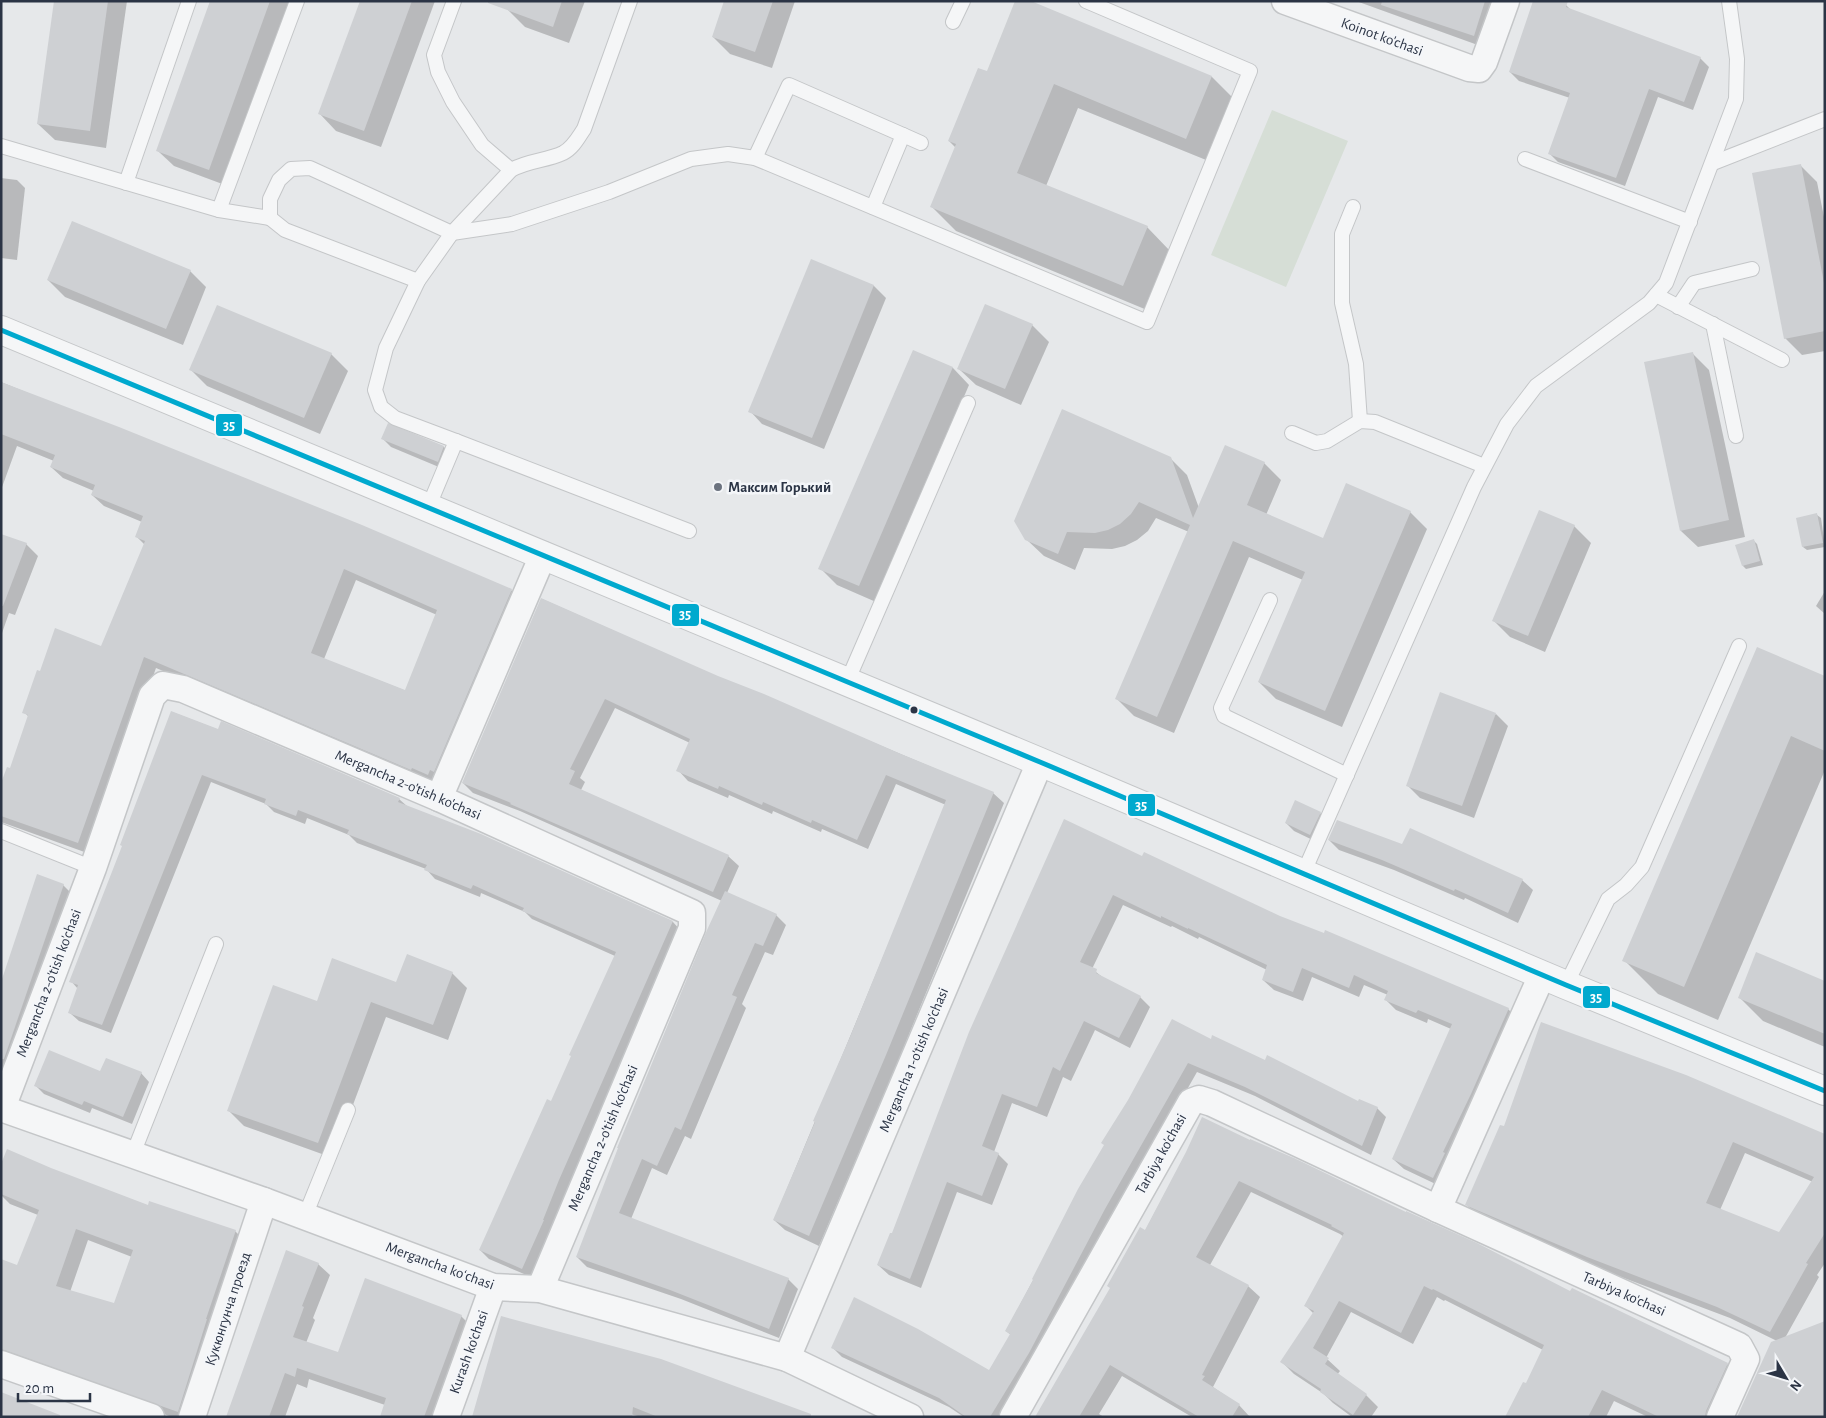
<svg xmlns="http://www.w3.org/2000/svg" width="1826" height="1418" viewBox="0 0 1826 1418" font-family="'Alegreya Sans',sans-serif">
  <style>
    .green { fill: #d6ded6 }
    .shadow { fill: #0003; fill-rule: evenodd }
    .building { fill: #ced0d3; fill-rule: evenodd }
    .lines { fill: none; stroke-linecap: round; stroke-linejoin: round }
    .service-casing { stroke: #c4c6c8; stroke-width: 16 }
    .minor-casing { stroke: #c4c6c8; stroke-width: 29 }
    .tertiary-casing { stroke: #c4c6c8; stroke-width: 30 }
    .service { stroke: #f5f6f7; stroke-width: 14 }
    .minor { stroke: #f5f6f7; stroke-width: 26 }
    .tertiary { stroke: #f5f6f7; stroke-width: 28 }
    .bus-1-casing { stroke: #f4f6f9; stroke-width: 9 }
    .bus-1 { stroke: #00a9ce; stroke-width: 5 }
    .poi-dot { fill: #6c737f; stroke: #f4f6f9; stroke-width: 2 }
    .bus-dot { fill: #2b3445; stroke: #f4f6f9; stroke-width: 2 }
    .labels { text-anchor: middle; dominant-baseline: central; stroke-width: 5; stroke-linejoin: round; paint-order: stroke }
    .street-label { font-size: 15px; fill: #2b3445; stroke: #f4f6f9 }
    .poi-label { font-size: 15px; font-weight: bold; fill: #2b3445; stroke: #f4f6f9; text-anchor: start }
    .line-badge { stroke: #f4f6f9; stroke-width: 2 }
    .badge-label { font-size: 14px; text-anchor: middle; font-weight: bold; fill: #fff }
  </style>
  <rect width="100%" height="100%" fill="#e6e8ea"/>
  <!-- green -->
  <polygon class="green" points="1272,110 1348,141 1286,287 1211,255"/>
  <!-- shadow -->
  <g class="shadow">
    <polygon points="55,1 127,1 106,148 55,140 38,124"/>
    <polygon points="211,1 291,1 225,185 174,166 158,151"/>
    <polygon points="362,1 435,1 381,147 336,131 320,114"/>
    <polygon points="512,1 585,1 569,43 525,27 508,10"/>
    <polygon points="725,1 795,1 772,68 730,54 713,37"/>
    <polygon points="1028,1 1212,77 1236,101 1211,162 1078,108 1046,186 1147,227 1171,252 1147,310 956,231 932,207 956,148 949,141"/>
    <polygon points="1356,1 1503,1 1486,48"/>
    <polygon points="1566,5 1572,11 1700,58 1709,67 1693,110 1658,97 1625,186 1558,162 1549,153 1570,98 1519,81 1510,72"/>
    <polygon points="1800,165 1817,182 1825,222 1825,351 1802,355 1785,338"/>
    <polygon points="1,178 17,180 25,188 17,260 1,258"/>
    <polygon points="812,261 874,286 886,298 824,449 762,424 750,411"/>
    <polygon points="190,271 206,287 183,345 65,297 48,280"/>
    <polygon points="1032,325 1049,342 1021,405 976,385 959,369"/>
    <polygon points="914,352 953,368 969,385 876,602 837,585 820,568"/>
    <polygon points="1692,353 1709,370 1745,537 1698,547 1681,531"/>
    <polygon points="331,354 348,371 320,434 207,386 191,370"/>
    <path d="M1,382L511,590L523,602L446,783L423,781L156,668L90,854L1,822V787L11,770L29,717L24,712L40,672L102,647L145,545L136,536L142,522L104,506L92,495L94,491L63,478L51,467L54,461L17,446L1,490ZM356,580L437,615L406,691L324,659Z"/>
    <polygon points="388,425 444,447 452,455 446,470 391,447 383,439"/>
    <polygon points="1170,458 1187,475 1199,508 1264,463 1281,480 1266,515 1323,539 1410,512 1427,529 1342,727 1276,699 1259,682 1303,580 1249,557 1174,733 1134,716 1117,699 1189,532 1156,518 1148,531 1137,540 1125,546 1112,549 1084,548 1075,570 1044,556 1026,539"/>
    <polygon points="1817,515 1821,518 1825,547 1807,550 1803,547"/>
    <polygon points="1574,526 1591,543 1545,652 1510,637 1493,620"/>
    <polygon points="1,536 26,544 38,556 15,615 9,613 1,636"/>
    <polygon points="1754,541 1757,544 1763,565 1746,569 1743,566"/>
    <polygon points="1825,591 1825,614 1816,606"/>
    <polygon points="542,599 718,677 993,793 1004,803 896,1066 819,1246 785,1230 774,1220 946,805 896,784 868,849 822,829 821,832 773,811 772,814 729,795 728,798 688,781 678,770 690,743 615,708 580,778 585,782 581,790 728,856 739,866 727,893 776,915 786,925 773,955 765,952 742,1004 746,1008 691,1139 685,1136 667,1175 652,1168 631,1219 788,1279 798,1289 779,1338 681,1299 587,1267 577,1257 722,901 520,811 473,793 463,783"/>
    <polygon points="1825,678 1825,770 1718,1020 1658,994 1624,960"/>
    <polygon points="172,712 399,799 408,807 481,835 673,922 681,931 568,1189 551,1229 552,1230 531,1277 489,1259 480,1250 552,1103 615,956 532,919 525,912 481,893 480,897 435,879 426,869 357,843 349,835 307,818 305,824 274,812 266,804 211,782 111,1033 79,1021 70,1013 78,989 71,981 123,847"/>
    <polygon points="1496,714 1508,726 1474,818 1420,798 1407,785"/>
    <polygon points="1320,813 1328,821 1319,843 1294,831 1286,823"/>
    <polygon points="1329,840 1403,846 1522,880 1533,890 1518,923 1465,898 1464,900 1394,870 1339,850"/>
    <polygon points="1142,858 1280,917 1508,1009 1519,1020 1444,1188 1404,1169 1393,1159 1451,1029 1428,1019 1427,1023 1396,1010 1386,1000 1388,995 1364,985 1359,997 1312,977 1303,1001 1274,990 1263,980 1267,970 1199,937 1198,939 1172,926 1171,927 1123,905 1092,969 1105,979 1140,997 1150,1007 1130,1048 1095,1030 1071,1081 1063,1077 1047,1117 1012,1103 994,1152 998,1154 1008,1164 992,1205 957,1192 921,1288 889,1275 878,1265 892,1235 970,1032"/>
    <polygon points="63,885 72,894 1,1079 1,986"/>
    <polygon points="452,973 467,988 448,1040 386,1017 333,1158 244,1126 228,1110 317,1002 397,983"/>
    <polygon points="1825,982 1825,1047 1763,1021 1739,997"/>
    <polygon points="1211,1040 1358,1103 1377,1108 1386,1117 1371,1155 1255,1096 1197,1072 1114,1218 1004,1417 964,1417 949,1407 842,1357 833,1348 989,1372 1011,1335 1006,1331 1105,1145 1103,1143"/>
    <polygon points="101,1073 141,1073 149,1082 132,1124 92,1108 90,1113 44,1094 36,1086"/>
    <path d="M1501,1126L1825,1138V1263L1817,1275L1819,1277L1785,1338L1777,1341L1730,1318L1600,1269L1478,1216L1467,1205ZM1745,1153L1813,1182L1780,1234L1720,1210Z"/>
    <polygon points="1187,1152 1571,1292 1727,1364 1739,1376 1721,1417 1648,1417 1614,1401 1606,1417 1506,1417 1526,1385 1543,1350 1445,1300 1444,1301 1437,1297 1413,1344 1351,1312 1326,1358 1340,1371 1337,1375 1366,1395 1378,1407 1371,1417 1352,1417 1333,1403 1324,1394 1294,1374 1282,1362 1314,1314 1306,1306 1344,1237 1340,1234 1251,1192 1210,1265 1248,1286 1260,1297 1213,1387 1239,1405 1250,1417 1192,1417 1122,1376 1099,1414 1104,1417 1036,1417 1145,1231"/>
    <path d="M1,1168L50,1169L149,1206L235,1231L247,1243L192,1417H172L19,1362L1,1360V1261L18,1267L38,1215L10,1204L1,1195ZM88,1240L132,1257L115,1305L70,1292Z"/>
    <polygon points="318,1264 330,1275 313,1318 315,1320 306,1343 338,1353 461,1316 473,1328 440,1417 381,1417 385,1405 309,1379 307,1388 297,1384 285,1417 228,1417"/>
    <polygon points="660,1360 811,1417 642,1417 596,1406"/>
  </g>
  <!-- building -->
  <g class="building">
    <polygon points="54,1 108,1 90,131 37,124"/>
    <polygon points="210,1 270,1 209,170 156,151"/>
    <polygon points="360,1 412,1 364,131 318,114"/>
    <polygon points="488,1 562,1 553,27 488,3"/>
    <polygon points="724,1 773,1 755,52 712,37"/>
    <polygon points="1015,1 1031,1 1212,76 1186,139 1054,84 1017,173 1148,226 1123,286 930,207 956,144 948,141 978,68 987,71"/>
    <polygon points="1382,1 1485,1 1474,36 1381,5"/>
    <polygon points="1533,1 1568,1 1566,7 1701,57 1684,102 1649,89 1616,178 1548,154 1570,93 1509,72"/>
    <polygon points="1801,164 1825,288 1825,331 1784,339 1752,173"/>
    <polygon points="72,221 191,270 166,329 47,280"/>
    <polygon points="811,259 874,285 812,438 748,412"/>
    <polygon points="985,304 1033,324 1005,389 957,369"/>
    <polygon points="217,305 332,353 304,418 189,370"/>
    <polygon points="913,350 953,367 859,586 818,569"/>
    <polygon points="1693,352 1729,520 1680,531 1644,362"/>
    <path d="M1,382L119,427L362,525L512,589L434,772L430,770L428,775L412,768L411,770L144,657L78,843L1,816V783L7,767L10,768L28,715L22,713L37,670L40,671L55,628L101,646L145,541L135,537L143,516L91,495L95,485L50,467L55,455L1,434ZM344,569L437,610L405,690L311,653Z"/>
    <polygon points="1062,409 1171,457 1193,518 1225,445 1265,462 1247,505 1323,538 1346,483 1411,511 1325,711 1258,682 1305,572 1233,541 1157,717 1115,699 1190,525 1139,502 1131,514 1120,524 1108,530 1095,533 1067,532 1058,554 1025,540 1014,521"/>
    <polygon points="388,423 444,446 438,462 381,439"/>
    <polygon points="1539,510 1575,525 1528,636 1492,621"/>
    <polygon points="1817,513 1823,543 1802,547 1796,518"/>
    <polygon points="1,534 27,543 3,606 1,606"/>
    <polygon points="1754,539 1760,561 1742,566 1735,545"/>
    <polygon points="541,598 718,676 764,694 901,754 994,792 886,1055 809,1236 773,1220 798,1162 815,1122 813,1121 850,1037 946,800 886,775 857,840 812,820 811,823 763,802 762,805 719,786 718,789 676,771 690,739 605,699 570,769 575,771 569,784 729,855 713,892 510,804 511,803 462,783"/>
    <polygon points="1757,647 1825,676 1825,751 1791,736 1684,987 1622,961"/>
    <polygon points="1440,692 1496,713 1462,806 1406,786"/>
    <polygon points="171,711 218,729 221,721 400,798 398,802 481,834 673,921 559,1180 543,1220 544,1220 522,1269 479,1250 547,1099 551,1101 571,1056 569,1055 616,952 522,911 524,908 473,885 471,889 424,870 427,865 347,834 349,830 298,810 296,816 264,804 266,799 202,775 102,1025 68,1013 78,985 69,982 122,846 120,845"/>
    <polygon points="1295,800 1321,812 1310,835 1285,823"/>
    <polygon points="1064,819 1142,856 1144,852 1280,916 1324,933 1325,930 1509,1008 1471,1094 1443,1152 1445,1153 1433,1178 1392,1159 1452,1024 1418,1010 1416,1013 1384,1000 1388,991 1354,975 1349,988 1302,968 1293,992 1262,980 1267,965 1188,928 1188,929 1161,916 1161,918 1113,895 1080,962 1097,969 1096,973 1141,996 1119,1038 1084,1021 1060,1071 1053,1067 1037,1107 1002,1094 982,1146 999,1153 982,1196 947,1182 910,1279 877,1265 890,1233 892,1233 969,1032"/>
    <polygon points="1337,820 1402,844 1410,828 1523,879 1508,913 1455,889 1454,891 1382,860 1328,840"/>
    <polygon points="37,874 64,884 4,1059 1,1059 1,982"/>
    <polygon points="725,891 777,914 763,946 755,943 732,995 737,997 681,1130 675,1127 657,1166 642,1159 619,1213 789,1278 769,1329 670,1290 576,1257 618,1148 617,1148 707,930"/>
    <polygon points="1756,952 1825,981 1825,1034 1738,998"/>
    <polygon points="407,954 453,972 433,1025 371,1002 318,1143 227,1111 273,985 317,1001 332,958 396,982"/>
    <polygon points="1172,1019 1211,1039 1212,1035 1265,1060 1267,1055 1358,1101 1359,1099 1378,1107 1362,1146 1245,1087 1188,1063 1105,1209 1029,1353 990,1417 966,1417 939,1398 831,1348 854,1297 918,1329 989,1370 1010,1334 1005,1331 1033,1280 1032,1279 1078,1189 1104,1145 1101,1143 1128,1100"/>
    <path d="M1541,1022L1686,1075L1825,1134V1233L1806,1263L1808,1264L1770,1332L1717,1307L1587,1257L1465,1205L1500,1125L1504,1126ZM1733,1142L1814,1177L1779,1232L1706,1203Z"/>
    <polygon points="49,1050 100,1071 106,1058 142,1072 123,1117 84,1101 82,1105 34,1086"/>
    <polygon points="1202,1117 1250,1140 1250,1139 1294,1158 1406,1212 1406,1211 1477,1243 1570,1291 1572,1288 1728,1363 1706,1411 1705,1417 1659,1417 1602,1390 1588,1417 1505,1417 1523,1382 1526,1383 1544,1345 1433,1289 1432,1290 1424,1286 1401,1333 1339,1301 1313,1348 1329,1358 1325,1364 1367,1394 1353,1415 1320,1392 1321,1389 1280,1362 1314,1311 1304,1306 1344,1233 1331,1226 1332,1225 1239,1181 1196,1257 1249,1285 1202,1375 1205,1376 1202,1380 1240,1404 1232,1417 1199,1417 1110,1365 1079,1417 1035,1417 1110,1288 1107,1286 1140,1227 1145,1230 1186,1152"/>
    <path d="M7,1149L51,1168L148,1205L149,1201L236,1230L206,1319H207L178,1412L1,1349V1259L17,1265L39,1210L1,1194V1164ZM76,1229L133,1250L114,1303L56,1286Z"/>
    <polygon points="286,1250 319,1263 302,1306 304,1307 293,1337 338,1352 365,1278 462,1315 424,1417 380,1417 386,1398 297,1368 295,1377 285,1373 269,1417 226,1417"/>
    <polygon points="501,1316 661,1359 811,1414 811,1417 658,1417 633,1407 632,1417 472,1417"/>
    <polygon points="1825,1321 1825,1417 1737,1417 1771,1342"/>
    <polygon points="1,1392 60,1415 60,1417 1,1417"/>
  </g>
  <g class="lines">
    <defs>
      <g id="service">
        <polyline points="454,1 434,55 438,72 453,102 482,145 511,170"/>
        <polyline points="953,22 963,1"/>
        <polyline points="903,135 921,143"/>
        <polyline points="1,146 219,210 270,218"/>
        <polyline points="755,158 789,85 903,135 873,207"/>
        <polyline points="1525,159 1690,222"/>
        <polyline points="1713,163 1825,119"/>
        <polyline points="126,183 189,1"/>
        <polyline points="1353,207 1342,234 1342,303 1356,364 1360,421"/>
        <polyline points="219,210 297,1"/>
        <polyline points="418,281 285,230 270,218 270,199 279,180 291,169 310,168 452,233 512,224 609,192 691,159 728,154 755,158 1147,322 1250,71 1086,1"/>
        <polyline points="1656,295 1782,360"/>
        <polyline points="1678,307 1694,283 1752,269"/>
        <polyline points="1713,324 1736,436"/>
        <polyline points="1292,433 1316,443 1327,441 1360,421 1375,422 1484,466"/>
        <polyline points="456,441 689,531"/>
        <path d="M428,508L456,441L395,418L381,407L375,390L386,348L418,281L452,233L511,170C529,160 546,161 563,153C573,148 578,138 584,129L630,1"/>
        <polyline points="1270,600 1221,708 1224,716 1347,775"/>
        <polyline points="847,682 968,403"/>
        <polyline points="1,831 93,868"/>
        <polyline points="1303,874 1474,487 1507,424 1536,386 1649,303 1666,283 1736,99 1737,59 1729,1"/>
        <polyline points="1566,985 1608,899 1626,885 1642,867 1739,646"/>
        <polyline points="133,1154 216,944"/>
        <polyline points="305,1216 348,1110"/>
      </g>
      <g id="minor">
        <polyline points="1285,1 1469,68 1479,69 1484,62 1506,1"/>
        <polyline points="439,798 543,555"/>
        <polyline points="1,1108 264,1201 493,1287 540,1289 787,1358 910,1417"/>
        <polyline points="2,1108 93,868 152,696 163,685 183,689 439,798 692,913 692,928 540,1289"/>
        <polyline points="1438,1209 1542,975"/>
        <polyline points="787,1358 1040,762"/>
        <polyline points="1,1364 151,1417"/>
        <polyline points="192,1417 264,1201"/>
        <polyline points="446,1417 493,1287"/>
        <polyline points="1013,1417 1191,1102 1199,1099 1212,1103 1438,1209 1739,1346 1746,1359 1720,1417"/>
      </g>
      <polyline id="tertiary" points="1,330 1040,762 1566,985 1825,1091"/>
    </defs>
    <!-- service casing -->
    <use href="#service" class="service-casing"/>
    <!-- minor casing -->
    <use href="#minor" class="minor-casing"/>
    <!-- tertiary casing -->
    <use href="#tertiary" class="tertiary-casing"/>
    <!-- service -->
    <use href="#service" class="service"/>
    <!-- minor -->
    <use href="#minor" class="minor"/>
    <!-- tertiary -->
    <use href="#tertiary" class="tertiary"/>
    <defs>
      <polyline id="bus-1" points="1,330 1040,762 1566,985 1825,1091"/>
    </defs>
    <!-- bus-1 casing -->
    <use href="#bus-1" class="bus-1-casing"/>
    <!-- bus-1 -->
    <use href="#bus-1" class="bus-1"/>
  </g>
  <!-- markers -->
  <circle class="poi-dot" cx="718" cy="487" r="5"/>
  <circle class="bus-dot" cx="914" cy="710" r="4.5"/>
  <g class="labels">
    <!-- street labels -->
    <g class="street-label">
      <text transform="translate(1382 37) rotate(20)">Koinot ko'chasi</text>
      <text transform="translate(408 785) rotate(23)">Mergancha 2-o'tish ko'chasi</text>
      <text transform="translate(49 983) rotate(-69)">Mergancha 2-o'tish ko'chasi</text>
      <text transform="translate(914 1060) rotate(-67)">Mergancha 1-o'tish ko'chasi</text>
      <text transform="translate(603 1138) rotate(-67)">Mergancha 2-o'tish ko'chasi</text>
      <text transform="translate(1161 1154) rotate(-61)">Tarbiya ko'chasi</text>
      <text transform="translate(440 1266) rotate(20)">Mergancha koʻchasi</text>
      <text transform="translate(1624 1294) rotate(24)">Tarbiya ko'chasi</text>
      <text transform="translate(228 1309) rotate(-72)">Кукюнгунча проезд</text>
      <text transform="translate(469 1352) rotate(-70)">Kurash ko'chasi</text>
    </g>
    <!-- poi labels -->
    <g class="poi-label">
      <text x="728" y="487">Максим Горький</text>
    </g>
  </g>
  <g class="line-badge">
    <rect x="215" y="413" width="28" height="24" rx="5" fill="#00a9ce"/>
    <rect x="671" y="603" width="29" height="24" rx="5" fill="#00a9ce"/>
    <rect x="1127" y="793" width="29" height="24" rx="5" fill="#00a9ce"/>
    <rect x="1582" y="985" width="29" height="24" rx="5" fill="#00a9ce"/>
  </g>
  <g class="badge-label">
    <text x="229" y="430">35</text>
    <text x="685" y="619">35</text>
    <text x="1141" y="810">35</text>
    <text x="1596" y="1002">35</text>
  </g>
  <!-- border -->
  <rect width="1826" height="1418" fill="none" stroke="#2b3445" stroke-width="5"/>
  <!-- north arrow -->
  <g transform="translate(1786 1378) rotate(128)" stroke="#f4f6f9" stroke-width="4" paint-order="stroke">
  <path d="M0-4L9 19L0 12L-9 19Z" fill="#2b3445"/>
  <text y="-8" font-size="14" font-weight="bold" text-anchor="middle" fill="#2b3445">N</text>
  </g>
  <!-- scale -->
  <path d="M18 1393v8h72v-8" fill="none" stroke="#2b3445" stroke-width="2.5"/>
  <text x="25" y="1393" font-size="15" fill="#2b3445" stroke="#f4f6f9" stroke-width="4" paint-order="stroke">20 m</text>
</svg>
